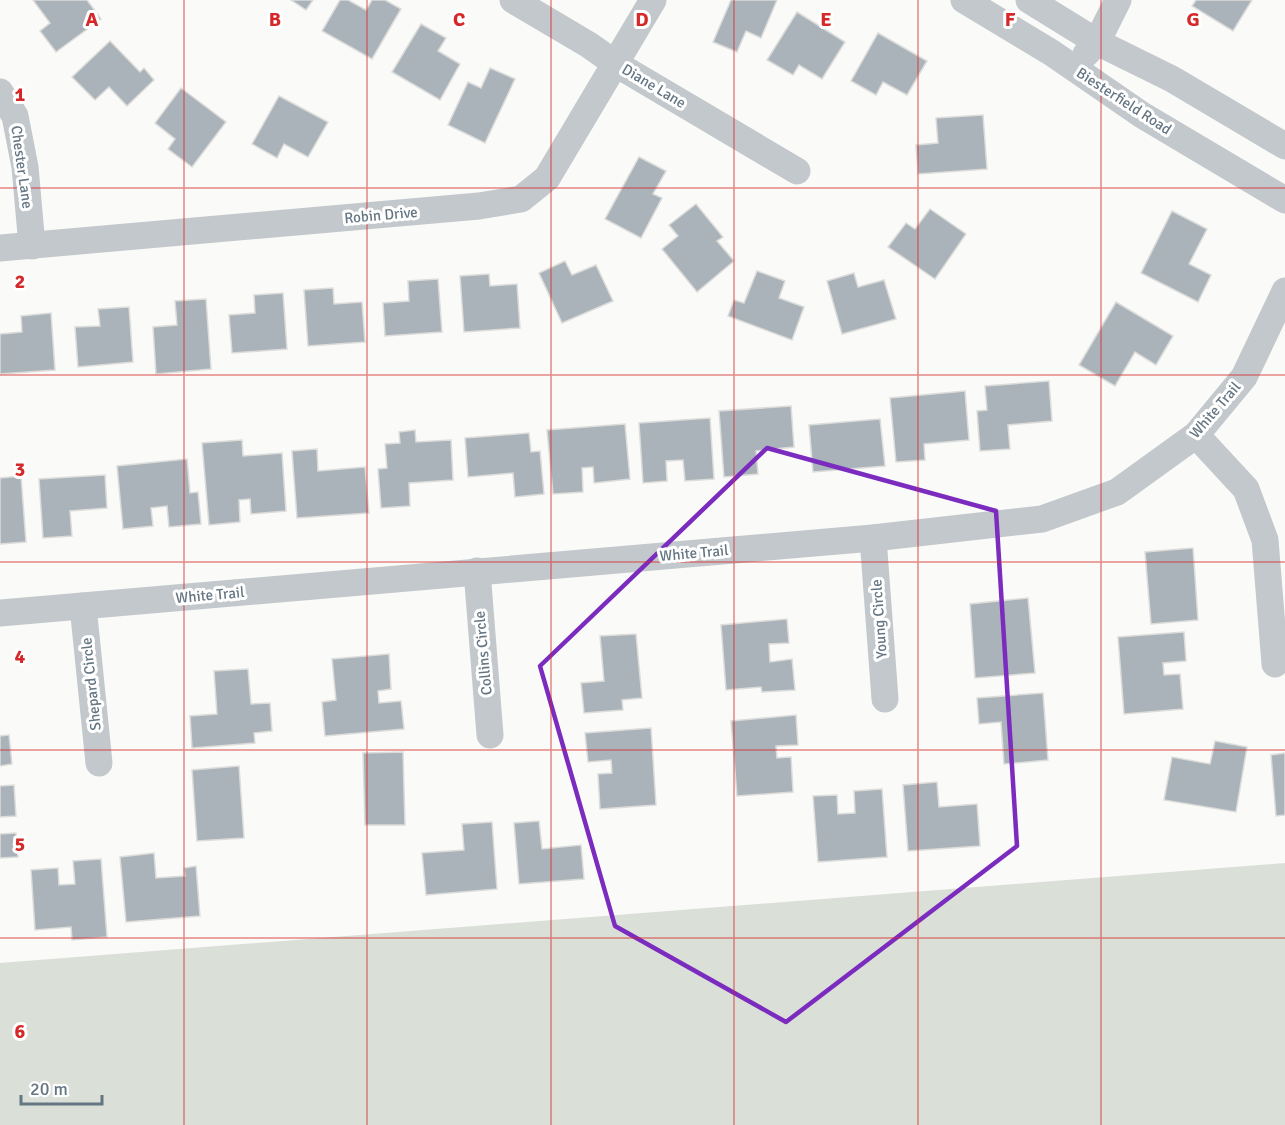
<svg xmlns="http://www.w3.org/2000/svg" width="1285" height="1125" viewBox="0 0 1285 1125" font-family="Signika,sans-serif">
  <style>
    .green { fill: #dadfd7 }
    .building { fill: #aab3b9; stroke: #dcdcda; stroke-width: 1.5 }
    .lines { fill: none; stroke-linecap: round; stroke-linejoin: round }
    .minor { stroke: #c3c8cc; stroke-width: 27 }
    .marked { fill: none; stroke: #7b2cbf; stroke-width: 4.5; stroke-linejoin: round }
    .grid { fill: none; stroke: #d62828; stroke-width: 1.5; stroke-opacity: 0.55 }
    .labels { text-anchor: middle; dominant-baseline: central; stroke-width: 6; stroke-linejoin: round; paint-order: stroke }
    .street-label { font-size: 15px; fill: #657683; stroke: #fff }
    .grid-label { font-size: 20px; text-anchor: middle; font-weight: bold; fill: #d62828; stroke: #fff; stroke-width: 6; stroke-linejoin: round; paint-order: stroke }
  </style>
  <rect width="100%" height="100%" fill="#fafaf8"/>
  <!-- green -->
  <polygon class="green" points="1285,863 1285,1125 0,1125 0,963"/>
  <!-- building -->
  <g class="building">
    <polygon points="33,0 87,0 101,19 56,52 40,31 50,23"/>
    <polygon points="291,0 313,0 306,10"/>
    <polygon points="340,0 348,0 366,10 372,0 385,0 401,9 372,59 322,31"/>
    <polygon points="731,0 777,0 761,38 746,31 737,52 713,42"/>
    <polygon points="1196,0 1252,0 1233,31 1192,6"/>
    <polygon points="797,12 845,42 822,79 799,65 793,75 767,60"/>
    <polygon points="421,24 446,38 438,51 460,64 440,100 392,72"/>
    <polygon points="878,33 927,61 907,95 883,82 876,95 851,81"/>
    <polygon points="110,41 140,72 144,68 154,80 127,106 109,87 95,100 72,77"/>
    <polygon points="490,68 515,79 485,143 448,125 468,82 481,88"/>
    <polygon points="181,88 226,122 192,167 168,149 175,139 155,123"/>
    <polygon points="279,96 328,122 308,157 284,144 277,158 252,144"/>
    <polygon points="983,115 987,169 918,174 916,145 938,143 936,118"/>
    <polygon points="639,157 666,171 653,194 662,198 641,238 605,219"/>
    <polygon points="696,204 723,237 717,241 734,261 697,292 662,249 678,236 669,225"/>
    <polygon points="930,209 966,234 935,279 888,247 906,223 915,229"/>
    <polygon points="1172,211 1207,229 1189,264 1211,275 1198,302 1141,273"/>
    <polygon points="565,261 572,275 596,265 613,301 562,323 539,273"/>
    <polygon points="757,271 785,281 779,298 804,307 792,340 728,316 734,300 744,303"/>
    <polygon points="854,273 858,287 884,280 896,319 842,334 827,281"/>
    <polygon points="489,274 490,286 517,284 520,328 464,332 460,276"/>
    <polygon points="438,279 442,332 385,336 383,303 409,301 408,281"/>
    <polygon points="333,288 334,304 362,302 365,342 308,346 304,290"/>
    <polygon points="283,293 287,349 232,353 229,315 255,313 254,295"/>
    <polygon points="206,299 211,369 156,374 153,327 177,325 175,301"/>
    <polygon points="1116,302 1173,336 1156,365 1135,352 1115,386 1079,365"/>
    <polygon points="129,307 133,362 78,367 75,327 100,326 98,309"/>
    <polygon points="51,313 55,370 0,374 0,334 22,332 21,316"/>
    <polygon points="1049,381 1052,421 1008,425 1010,449 980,451 977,411 987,410 985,386"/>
    <polygon points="965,391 969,440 924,444 925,460 896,462 890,398"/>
    <polygon points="791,406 794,447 756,451 758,474 724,477 719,411"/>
    <polygon points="710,418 714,479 685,481 683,460 666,461 667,481 643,483 639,423"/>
    <polygon points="880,419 885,466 813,472 809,425"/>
    <polygon points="625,424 630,479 594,483 593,467 582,468 583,492 553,494 547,430"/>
    <polygon points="415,430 416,442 451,440 453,480 409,483 410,506 381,508 378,469 387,468 385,444 400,443 399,432"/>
    <polygon points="529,433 531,452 540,451 544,494 515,497 513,473 468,477 465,438"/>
    <polygon points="242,440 243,456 282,453 286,511 251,514 250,499 239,500 240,522 209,525 202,443"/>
    <polygon points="317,449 318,471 365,467 369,513 297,518 292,451"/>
    <polygon points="187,459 190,493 198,492 201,524 169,527 167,506 151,508 153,526 123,529 117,466"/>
    <polygon points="105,475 107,508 70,511 72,536 43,538 39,479"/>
    <polygon points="21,476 26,542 0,544 0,478"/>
    <polygon points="1193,548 1198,620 1151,624 1145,552"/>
    <polygon points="1028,598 1035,673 975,678 970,604"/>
    <polygon points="787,619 789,643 769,644 770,662 792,659 795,690 762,692 761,687 726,690 721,625"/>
    <polygon points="1184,632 1186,661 1163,663 1164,675 1180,674 1183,709 1124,714 1118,637"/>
    <polygon points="636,634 642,698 622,700 623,710 584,713 581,683 604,681 600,636"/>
    <polygon points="389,654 391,689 378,691 379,703 401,701 404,729 325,736 322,702 336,700 332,659"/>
    <polygon points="248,669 251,704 270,703 272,731 254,733 255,743 192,748 190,716 217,714 214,671"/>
    <polygon points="1043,693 1048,760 1004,764 1001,722 979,724 977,698"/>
    <polygon points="796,715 798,745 776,746 777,758 791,757 793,792 737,796 731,721"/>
    <polygon points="651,728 656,805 600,809 598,774 612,773 611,760 588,762 585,733"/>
    <polygon points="9,735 12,764 0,766 0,736"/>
    <polygon points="1215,741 1247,747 1236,812 1164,800 1172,757 1210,764"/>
    <polygon points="403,752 405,825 365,825 363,753"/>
    <polygon points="1285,753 1285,815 1276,816 1271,755"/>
    <polygon points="239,766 244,838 197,841 192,770"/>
    <polygon points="937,782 939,807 977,804 980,846 908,851 903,785"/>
    <polygon points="14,785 16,816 0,817 0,786"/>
    <polygon points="882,789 887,857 818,862 813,796 837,795 838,814 855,813 854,791"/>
    <polygon points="539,821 542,849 581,845 584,879 519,884 514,823"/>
    <polygon points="492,822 497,889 426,895 422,853 464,850 462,824"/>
    <polygon points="16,833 18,857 0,858 0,834"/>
    <polygon points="154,853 156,878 185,876 184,868 196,866 200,916 126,922 120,857"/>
    <polygon points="101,859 107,937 72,940 71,927 35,930 31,870 58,868 59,885 75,884 73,861"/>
  </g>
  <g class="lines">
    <!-- minor -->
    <g class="minor">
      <polyline points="513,0 589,45 616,64 797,171"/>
      <polyline points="964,0 1052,53 1142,115 1285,200"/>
      <polyline points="1029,0 1097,42 1172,79 1285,146"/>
      <polyline points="1086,54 1097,42 1118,0"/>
      <polyline points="0,92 15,116 25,167 32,246"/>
      <polyline points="0,248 479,206 521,199 547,178 653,0"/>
      <polyline points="1196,435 1246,489 1265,540 1275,664"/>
      <polyline points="873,538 885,699"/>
      <polyline points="477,571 490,735"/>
      <polyline points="83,606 99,763"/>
      <polyline points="0,613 873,538 1042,519 1117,492 1196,435 1244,377 1285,291"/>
    </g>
  </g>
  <!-- marked area -->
  <path class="marked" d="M767,448L996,511L1017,846L786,1022L615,926L540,666Z"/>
  <!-- grid -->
  <path class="grid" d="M184,0V1125M367,0V1125M551,0V1125M734,0V1125M918,0V1125M1101,0V1125M0,188H1285M0,375H1285M0,562H1285M0,750H1285M0,938H1285"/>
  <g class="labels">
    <!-- street labels -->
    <g class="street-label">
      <text transform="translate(654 86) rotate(31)">Diane Lane</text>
      <text transform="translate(1124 101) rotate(33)">Biesterfield Road</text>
      <text transform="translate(22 167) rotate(82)">Chester Lane</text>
      <text transform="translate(381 215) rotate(-5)">Robin Drive</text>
      <text transform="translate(1215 410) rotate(-49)">White Trail</text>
      <text transform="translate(694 553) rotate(-5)">White Trail</text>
      <text transform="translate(210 595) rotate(-5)">White Trail</text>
      <text transform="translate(879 619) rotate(-94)">Young Circle</text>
      <text transform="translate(483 653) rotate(-95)">Collins Circle</text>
      <text transform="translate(91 684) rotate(-96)">Shepard Circle</text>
    </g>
  </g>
  <g class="grid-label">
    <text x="92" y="26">A</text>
    <text x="275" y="26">B</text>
    <text x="459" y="26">C</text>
    <text x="642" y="26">D</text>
    <text x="826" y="26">E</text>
    <text x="1010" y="26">F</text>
    <text x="1193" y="26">G</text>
    <text x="20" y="101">1</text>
    <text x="20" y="288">2</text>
    <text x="20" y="476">3</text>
    <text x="20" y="663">4</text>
    <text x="20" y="851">5</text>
    <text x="20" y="1038">6</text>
  </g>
  <!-- scale -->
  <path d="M21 1095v9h81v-9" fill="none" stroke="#657683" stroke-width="3"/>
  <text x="30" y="1095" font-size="18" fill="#657683" stroke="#ffffff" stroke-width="4.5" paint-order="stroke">20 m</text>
</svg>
